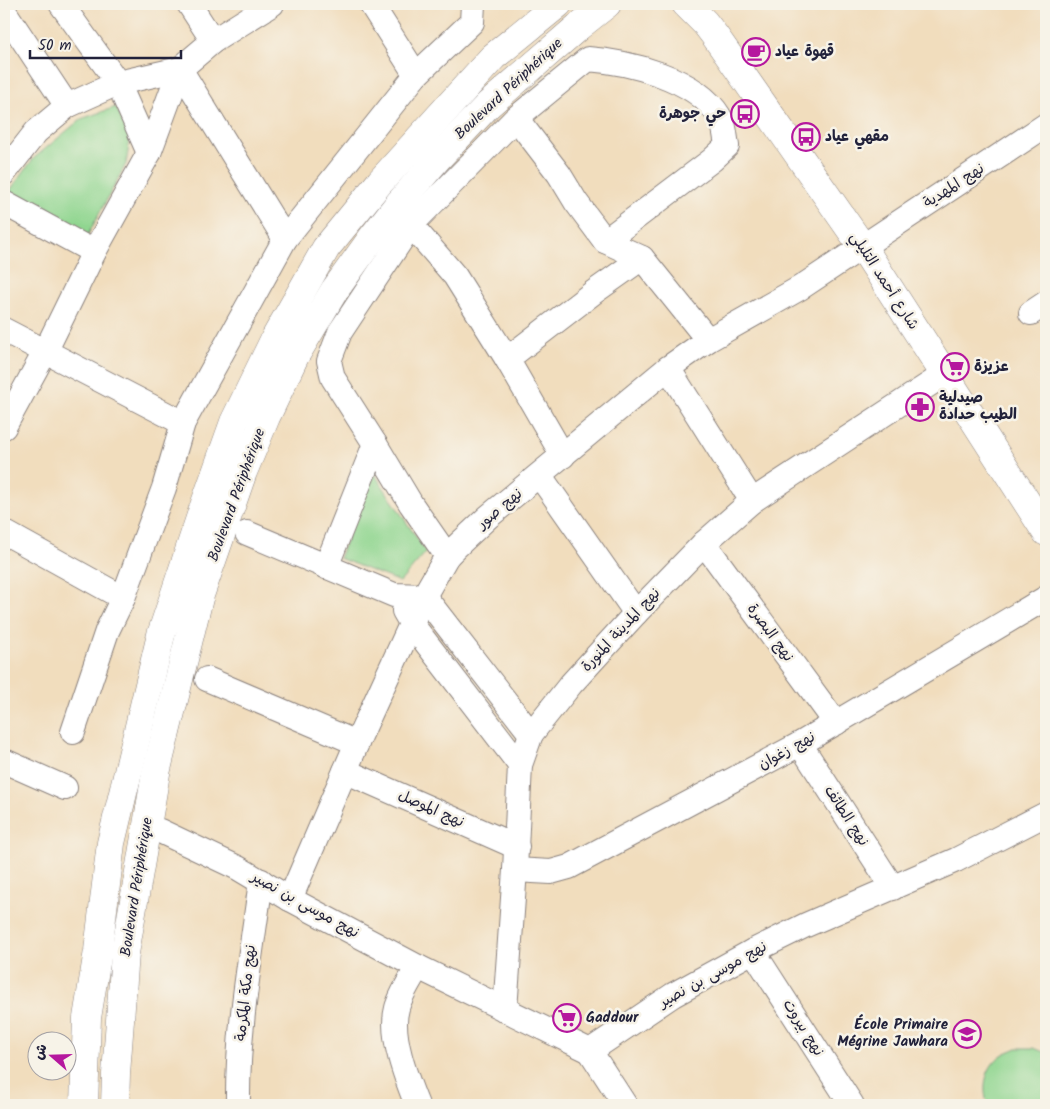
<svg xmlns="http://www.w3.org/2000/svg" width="1050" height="1109" viewBox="0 0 1050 1109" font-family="Kalam,'Playpen Sans Arabic',sans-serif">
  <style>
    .green { fill: #90d690; stroke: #597c66 }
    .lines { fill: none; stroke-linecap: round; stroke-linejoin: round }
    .minor-casing { stroke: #8a807c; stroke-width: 26 }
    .tertiary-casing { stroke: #8a807c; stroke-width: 29 }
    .trunk-casing { stroke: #8a807c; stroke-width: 29 }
    .minor { stroke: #fff; stroke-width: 24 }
    .tertiary { stroke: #fff; stroke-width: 28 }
    .trunk { stroke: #fff; stroke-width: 28 }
    .labels { text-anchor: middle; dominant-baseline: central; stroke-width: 5; stroke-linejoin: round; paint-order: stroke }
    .poi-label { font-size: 15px; font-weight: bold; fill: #22223b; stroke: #f7f3e8; text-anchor: start }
    .street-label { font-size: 15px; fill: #22223b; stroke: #f7f3e8 }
  </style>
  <rect width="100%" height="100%" fill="#f7f3e8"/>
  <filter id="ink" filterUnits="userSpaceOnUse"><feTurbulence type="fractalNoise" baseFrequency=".02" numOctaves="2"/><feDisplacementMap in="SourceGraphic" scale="10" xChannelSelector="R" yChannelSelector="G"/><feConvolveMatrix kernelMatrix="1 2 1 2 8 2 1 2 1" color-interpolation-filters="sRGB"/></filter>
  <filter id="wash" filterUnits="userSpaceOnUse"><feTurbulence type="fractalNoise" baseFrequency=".0096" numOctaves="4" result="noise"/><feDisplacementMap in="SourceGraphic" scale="20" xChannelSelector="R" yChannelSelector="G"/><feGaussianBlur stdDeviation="1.12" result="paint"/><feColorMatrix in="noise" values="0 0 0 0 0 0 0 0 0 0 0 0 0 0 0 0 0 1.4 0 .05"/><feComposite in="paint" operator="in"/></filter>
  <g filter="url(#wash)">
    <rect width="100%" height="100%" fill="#f1ddbd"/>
    <!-- green -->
    <g class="green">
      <polygon points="116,107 130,139 126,164 84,242 8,193 33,159 81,119"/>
      <polygon points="374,473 426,552 400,582 339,558"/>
      <path d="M1017,1048H1034L1046,1053V1105H988C981,1087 986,1066 1002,1055C1007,1052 1013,1050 1017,1048Z"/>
    </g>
  </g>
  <g filter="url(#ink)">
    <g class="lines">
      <defs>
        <g id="minor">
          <polyline points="61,4 118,83 149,153"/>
          <polyline points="189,4 213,41"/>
          <polyline points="371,4 416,75"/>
          <polyline points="4,11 67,106 118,83 180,69 213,41 272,4"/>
          <polyline points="180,69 285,239"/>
          <polyline points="4,173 36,132 67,106"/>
          <polyline points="4,203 94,252"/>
          <polyline points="411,225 455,276 507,359 563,456"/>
          <polyline points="605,241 642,258 708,340"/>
          <polyline points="1031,313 1046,303"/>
          <polyline points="4,330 183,423"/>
          <polyline points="507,359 594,292 642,258"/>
          <polyline points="668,368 752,501"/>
          <polyline points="4,427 45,352 94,252 149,153 180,69"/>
          <polyline points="540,476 636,613"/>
          <polyline points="4,532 123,598"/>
          <polyline points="247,533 394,595 424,596 531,734"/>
          <polyline points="704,543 836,723"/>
          <path d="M447,556L411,504L375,444L333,378L329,361L340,332L411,225L516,118L588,59C629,62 696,78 719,116C725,124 725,135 727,146L712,160L605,241L576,202L559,174L516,118"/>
          <polyline points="326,567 375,444"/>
          <polyline points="404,611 411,623 520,765"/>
          <polyline points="207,679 357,743"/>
          <polyline points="73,732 107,631 123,598 164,488 183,423 285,239 416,75 472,22 473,4"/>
          <polyline points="800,744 893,888"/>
          <polyline points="4,761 65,788"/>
          <polyline points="345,771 517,847"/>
          <polyline points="160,831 238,868 290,899 418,967 590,1051 673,995 753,951 806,925 956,860 1046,814"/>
          <polyline points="515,870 551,872 569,867 800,744 1046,598"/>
          <polyline points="290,899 360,736 424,596 447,556 457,546 488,517 668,368 708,340 800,288 1046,125"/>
          <polyline points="753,951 852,1105"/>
          <polyline points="505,1010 515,870 520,765 531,734 571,684 636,613 704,543 752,501 945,374"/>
          <polyline points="590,1051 625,1105"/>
          <path d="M238,1105C237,1030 251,955 261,881"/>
          <path d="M417,1105C407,1080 389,1035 397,1008C401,994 410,980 418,967"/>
        </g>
        <polyline id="tertiary" points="686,4 705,23 715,36 862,246 1046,532"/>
        <g id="trunk">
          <polyline points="84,1105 87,1018 98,951 111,843 161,635 203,509 234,422 274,340 326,248 380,182 493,57 558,4"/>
          <polyline points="115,1105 116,1074 125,953 156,773 199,598 243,472 266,417 295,356 334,291 372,238 401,201 437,159 488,105 578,27 607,4"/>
        </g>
      </defs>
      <!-- minor casing -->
      <use href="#minor" class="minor-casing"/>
      <!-- tertiary casing -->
      <use href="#tertiary" class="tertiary-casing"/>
      <!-- trunk casing -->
      <use href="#trunk" class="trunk-casing"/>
      <!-- minor -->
      <use href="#minor" class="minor"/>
      <!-- tertiary -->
      <use href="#tertiary" class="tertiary"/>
      <!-- trunk -->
      <use href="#trunk" class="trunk"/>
    </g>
  </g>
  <!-- icons -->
  <defs>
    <symbol id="cafe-ring" viewBox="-11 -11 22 22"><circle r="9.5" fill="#f7f3e8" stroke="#b5179e" stroke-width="1.5"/><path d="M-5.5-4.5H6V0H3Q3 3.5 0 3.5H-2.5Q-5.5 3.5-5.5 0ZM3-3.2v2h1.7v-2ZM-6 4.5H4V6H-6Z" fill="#b5179e"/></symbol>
    <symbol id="bus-ring" viewBox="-11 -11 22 22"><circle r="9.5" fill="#f7f3e8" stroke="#b5179e" stroke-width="1.5"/><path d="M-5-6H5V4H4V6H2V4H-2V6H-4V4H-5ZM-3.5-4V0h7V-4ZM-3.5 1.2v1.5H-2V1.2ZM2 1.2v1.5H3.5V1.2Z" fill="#b5179e"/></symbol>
    <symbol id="supermarket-ring" viewBox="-11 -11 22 22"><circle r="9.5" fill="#f7f3e8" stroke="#b5179e" stroke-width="1.5"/><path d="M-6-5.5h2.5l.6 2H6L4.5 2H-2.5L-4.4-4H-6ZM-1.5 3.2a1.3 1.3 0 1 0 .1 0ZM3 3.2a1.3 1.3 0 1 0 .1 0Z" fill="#b5179e"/></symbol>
    <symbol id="pharmacy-ring" viewBox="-11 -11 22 22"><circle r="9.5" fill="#f7f3e8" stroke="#b5179e" stroke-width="1.5"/><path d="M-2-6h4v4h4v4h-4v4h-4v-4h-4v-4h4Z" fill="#b5179e"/></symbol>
    <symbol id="school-ring" viewBox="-11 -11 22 22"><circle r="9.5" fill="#f7f3e8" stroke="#b5179e" stroke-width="1.5"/><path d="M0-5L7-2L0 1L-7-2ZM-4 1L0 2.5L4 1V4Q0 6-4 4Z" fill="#b5179e"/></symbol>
  </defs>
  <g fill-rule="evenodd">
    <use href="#cafe-ring" x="740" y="36" width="32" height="32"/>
    <use href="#bus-ring" x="729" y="98" width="32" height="32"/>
    <use href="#bus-ring" x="790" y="121" width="32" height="32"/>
    <use href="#supermarket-ring" x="939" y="351" width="32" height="32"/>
    <use href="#pharmacy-ring" x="904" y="391" width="32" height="32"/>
    <use href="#supermarket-ring" x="551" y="1002" width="32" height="32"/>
    <use href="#school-ring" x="951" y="1018" width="32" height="32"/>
  </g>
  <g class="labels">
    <!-- poi labels -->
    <g class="poi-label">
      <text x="775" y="52">قهوة عياد</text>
      <text x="726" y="114" text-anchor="end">حي جوهرة</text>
      <text x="825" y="137">مقهي عياد</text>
      <text x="974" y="367">عزيزة</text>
      <text x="939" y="398">صيدلية<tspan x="939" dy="17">الطيب حدادة</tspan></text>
      <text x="586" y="1018">Gaddour</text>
      <text x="948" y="1025" text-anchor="end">École Primaire<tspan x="948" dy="17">Mégrine Jawhara</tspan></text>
    </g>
    <!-- street labels -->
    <g class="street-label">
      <text transform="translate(509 89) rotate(-43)">Boulevard Périphérique</text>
      <text transform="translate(954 186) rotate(-33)">نهج المهدية</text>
      <text transform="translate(884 281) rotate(57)">شارع أحمد التليلي</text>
      <text transform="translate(237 495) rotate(-70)">Boulevard Périphérique</text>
      <text transform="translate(500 509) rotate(-40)">نهج صور</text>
      <text transform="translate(621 630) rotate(-47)">نهج المدينة المنورة</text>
      <text transform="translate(770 633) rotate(54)">نهج البصرة</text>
      <text transform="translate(787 751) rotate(-29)">نهج زغوان</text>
      <text transform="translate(431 809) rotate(24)">نهج الموصل</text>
      <text transform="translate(846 816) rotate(57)">نهج الطائف</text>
      <text transform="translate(137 887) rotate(-81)">Boulevard Périphérique</text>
      <text transform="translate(305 905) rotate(29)">نهج موسى بن نصير</text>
      <text transform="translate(713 975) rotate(-29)">نهج موسى بن نصير</text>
      <text transform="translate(246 993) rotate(-84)">نهج مكة المكرمة</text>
      <text transform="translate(803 1028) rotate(58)">نهج بيروت</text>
    </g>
  </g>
  <!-- margin -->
  <rect width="1050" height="1109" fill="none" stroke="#f7f3e8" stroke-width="20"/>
  <!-- north arrow -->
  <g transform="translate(52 1056) rotate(290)"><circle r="24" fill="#f7f3e8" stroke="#a29fa3"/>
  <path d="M0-4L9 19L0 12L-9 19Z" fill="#b5179e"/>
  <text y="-8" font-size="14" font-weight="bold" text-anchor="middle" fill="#22223b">ش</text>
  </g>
  <!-- scale -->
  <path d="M30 50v8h151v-8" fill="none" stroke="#22223b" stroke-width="2.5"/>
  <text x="38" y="50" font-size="15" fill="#22223b" stroke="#f7f3e8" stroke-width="4" paint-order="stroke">50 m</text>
</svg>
